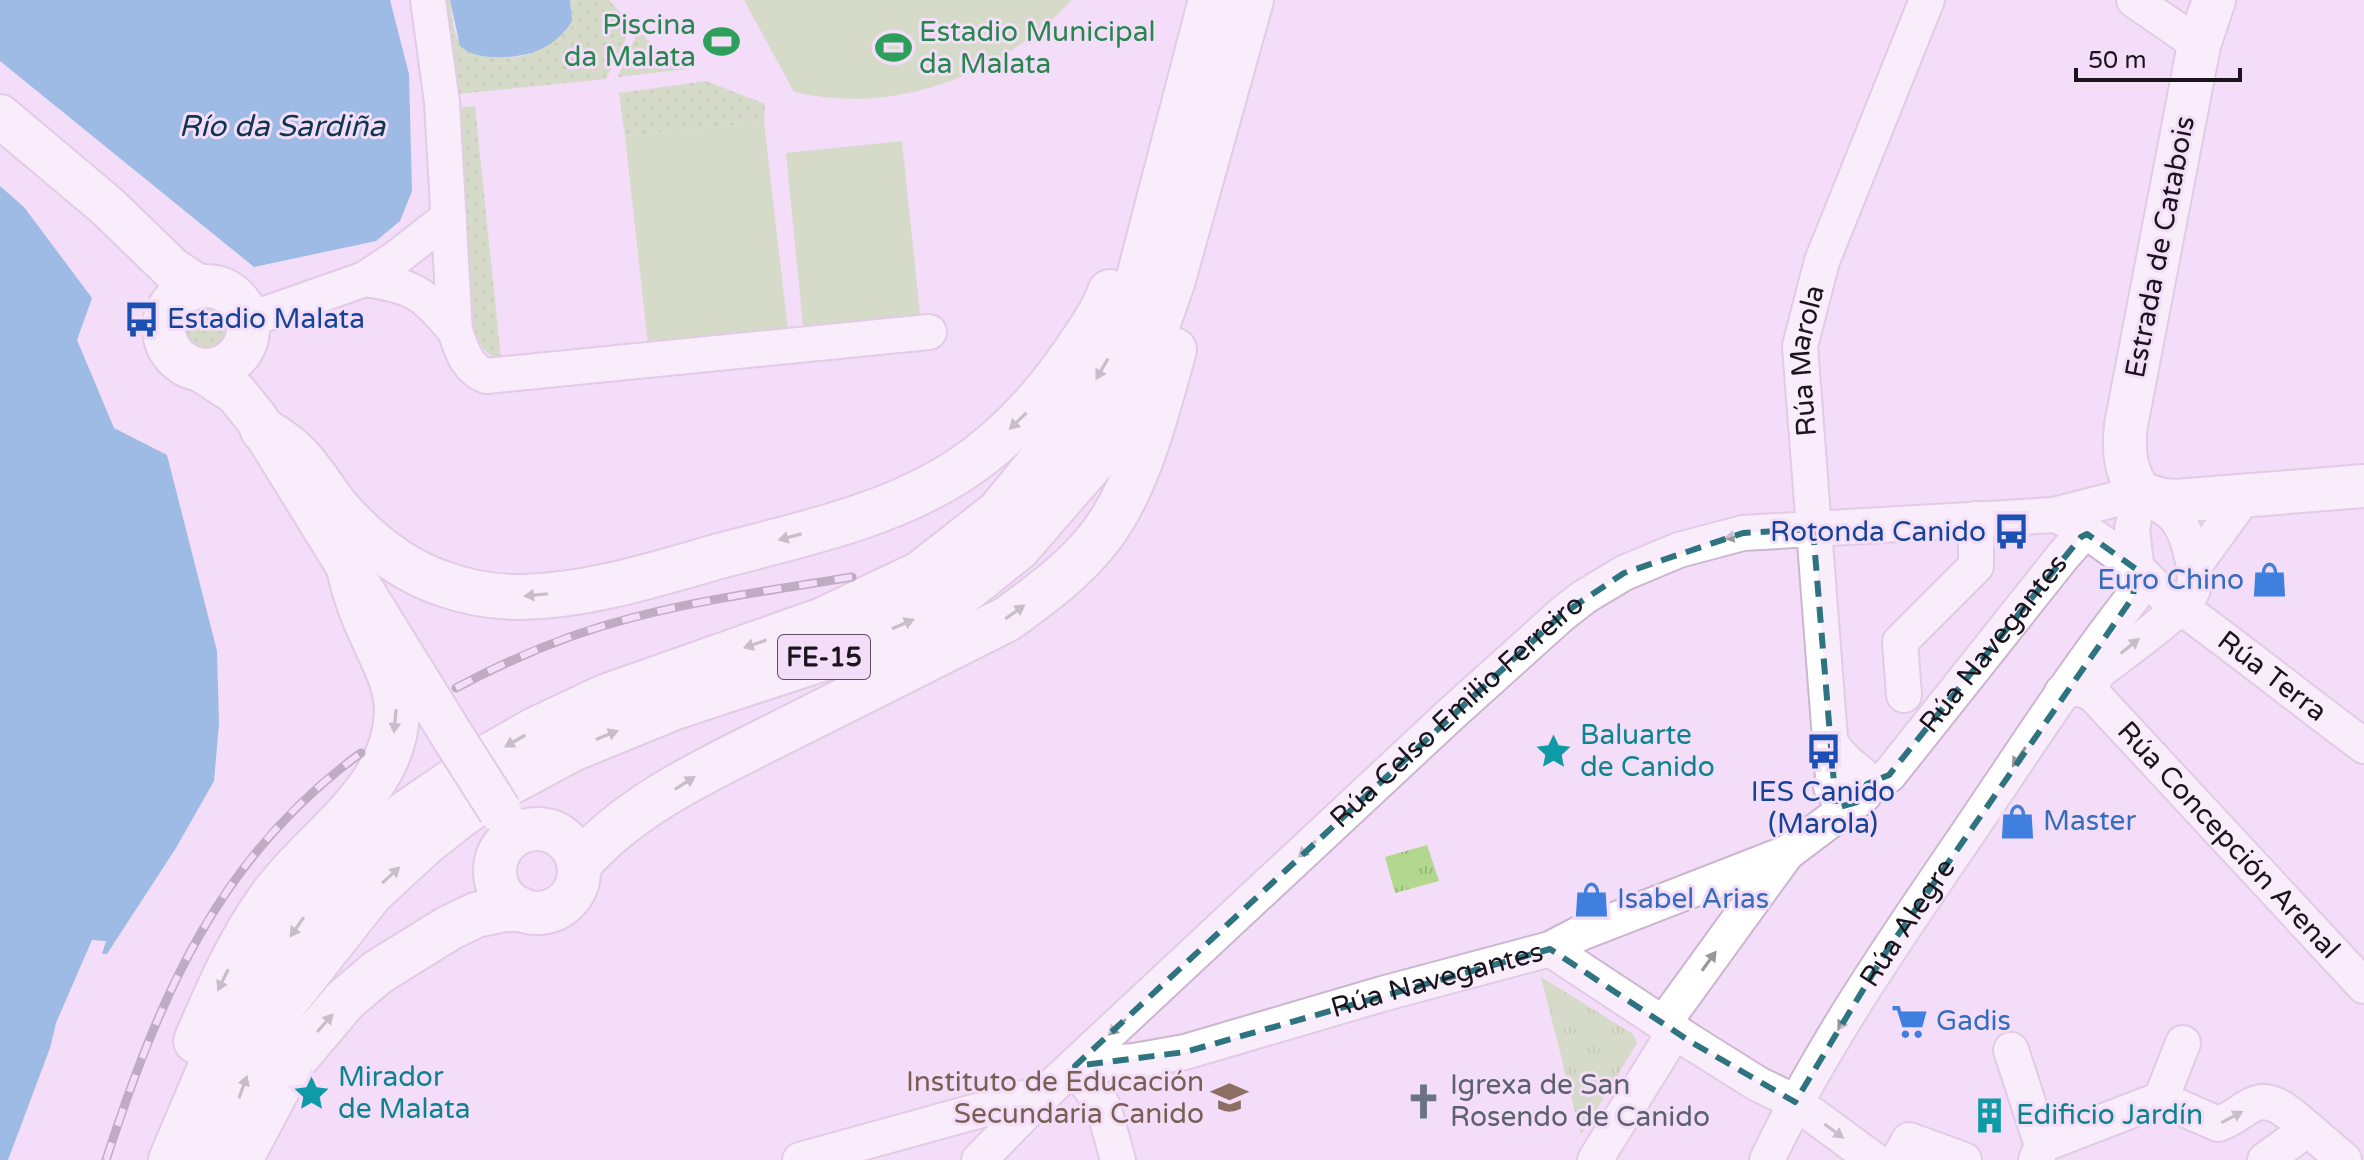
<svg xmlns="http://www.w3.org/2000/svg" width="2364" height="1160" viewBox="0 0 2364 1160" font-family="'Varela Round',sans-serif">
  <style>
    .grass { fill: url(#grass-dots) }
    .park { fill: url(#park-tufts) }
    .pitch { fill: #b2d88f }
    .water { fill: #3493cd }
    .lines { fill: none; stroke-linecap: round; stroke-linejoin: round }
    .minor-casing { stroke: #ccb6cf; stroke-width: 38 }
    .major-casing { stroke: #ccb6cf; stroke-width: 46 }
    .highway-casing { stroke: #ccb6cf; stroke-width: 48 }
    .minor { stroke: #fff; stroke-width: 34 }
    .major { stroke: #fff; stroke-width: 42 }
    .highway { stroke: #fff; stroke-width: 44 }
    .rail-casing { stroke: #807182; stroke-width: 9 }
    .rail { stroke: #f4ddf8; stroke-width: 6; stroke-dasharray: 18; stroke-linecap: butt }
    .major-bridge-casing { stroke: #ccb6cf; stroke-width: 46; stroke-linecap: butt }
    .major-bridge { stroke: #fff; stroke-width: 42 }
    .oneway { fill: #999599 }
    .marked { fill: none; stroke: #2d7380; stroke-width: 6; stroke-dasharray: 16 10; stroke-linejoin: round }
    .labels { text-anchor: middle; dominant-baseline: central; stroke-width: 6; stroke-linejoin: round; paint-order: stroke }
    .shield { fill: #f4ddf8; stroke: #5d505f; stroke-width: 2 }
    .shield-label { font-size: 26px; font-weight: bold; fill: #1c141d }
    .leisure-label { font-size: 28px; fill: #27864d; stroke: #f4ddf8; text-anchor: end }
    .street-label { font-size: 28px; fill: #1c141d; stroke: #f4ddf8 }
    .transit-label { font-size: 28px; fill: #164399; stroke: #f4ddf8; text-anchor: start }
    .shop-label { font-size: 28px; fill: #366cbe; stroke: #f4ddf8; text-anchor: start }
    .culture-label { font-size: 28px; fill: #0d838f; stroke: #f4ddf8; text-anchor: start }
    .education-label { font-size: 28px; fill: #785e54; stroke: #f4ddf8; text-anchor: end }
    .worship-label { font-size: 28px; fill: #5b616d; stroke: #f4ddf8; text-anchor: start }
    .water-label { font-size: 30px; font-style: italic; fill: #0e364e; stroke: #f4ddf8 }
  </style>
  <defs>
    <pattern id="grass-dots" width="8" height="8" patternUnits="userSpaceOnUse" patternTransform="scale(2)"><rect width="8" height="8" fill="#b2d88f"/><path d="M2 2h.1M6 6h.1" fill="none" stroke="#98b87b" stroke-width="1.8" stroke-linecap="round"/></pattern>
    <pattern id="park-tufts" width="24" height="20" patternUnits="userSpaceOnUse" patternTransform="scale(2)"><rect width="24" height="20" fill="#b2d88f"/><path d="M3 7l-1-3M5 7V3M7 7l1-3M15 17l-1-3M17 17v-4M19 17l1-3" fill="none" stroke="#98b87b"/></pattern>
  </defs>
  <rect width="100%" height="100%" fill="#f4ddf8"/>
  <!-- grass -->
  <g class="grass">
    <path d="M443,0H450C452,12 452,32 460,42C485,76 582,53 570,0H609L632,26L606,79L458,94Z"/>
    <polygon points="638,31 665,56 687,69 618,77"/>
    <polygon points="706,81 765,104 764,122 625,136 619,93"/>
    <path d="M475,106L501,359C481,355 477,340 473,322L459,108Z"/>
    <circle cx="205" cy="328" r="25"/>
  </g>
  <!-- park -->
  <g class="park">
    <polygon points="1427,845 1439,881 1395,893 1385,857"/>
    <polygon points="1541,977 1633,1034 1637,1043 1581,1135"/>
  </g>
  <!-- pitch -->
  <g class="pitch">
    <path d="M744,0H1072C1002,74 896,116 794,92Z"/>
    <polygon points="764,122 788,330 648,345 625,136"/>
    <polygon points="902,141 920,314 803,326 786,153"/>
  </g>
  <!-- water -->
  <g class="water">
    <polygon points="0,0 390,0 409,74 412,191 400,221 376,241 254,267 0,61"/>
    <path d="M450,0H570L572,21C564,34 553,44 539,50C519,59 477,62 460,46Z"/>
    <polygon points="0,186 24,207 92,298 77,340 114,428 167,455 217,651 219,724 214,781 176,848 107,954 102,954 106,941 92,940 56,1023 50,1048 8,1160 0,1160"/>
  </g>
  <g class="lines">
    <defs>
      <g id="minor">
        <path d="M428,0L442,102L455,331C462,350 466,368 486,376L929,332"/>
        <polyline points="2134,0 2199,45"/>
        <path d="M449,217L395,259L365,279C414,286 425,294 455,331"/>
        <polyline points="248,320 365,279 388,274"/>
        <path id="s1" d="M2054,515C2075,521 2119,554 2136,568C2146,576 2153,586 2163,594C2231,643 2297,696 2364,746"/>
        <polyline points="2194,566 2244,497"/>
        <path d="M2092,689L2094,678L2101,670C2121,654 2186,610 2193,589C2197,578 2194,565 2191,553C2183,518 2173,512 2143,495"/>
        <path id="s2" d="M2062,692L2078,688L2093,694L2364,986"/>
        <polyline points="1904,695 1900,642 1976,566 1976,519"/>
        <path id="s3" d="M1867,784L1878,782L1889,775L2063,556L2077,540L2087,534"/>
        <path id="s4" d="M1851,803L1840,801L1831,787L1833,778L1800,346L1822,261L1927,0"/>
        <polyline points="1550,949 1691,1042 1758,1084 1795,1102 1874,1160"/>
        <path d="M1663,1024L1787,853L1864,795C1871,776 1860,774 1848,763C1841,757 1835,749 1830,742"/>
        <polyline points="2011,1050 2042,1145"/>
        <path d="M2161,1099L2218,1124C2232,1120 2240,1111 2252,1105C2273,1094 2293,1117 2308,1129"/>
        <polyline points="2161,1099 2183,1043"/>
        <polyline points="800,1160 1046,1092"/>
        <path id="s5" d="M979,1160L1046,1092L1450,715L1561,615L1584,597L1624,573L1679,550L1743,533L2054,515L2140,493"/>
        <path id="s6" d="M1118,1160L1103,1106L1075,1066L1134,1061L1185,1052L1382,994L1550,949L1581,933L1787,853"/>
        <polyline points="1595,1160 1675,1031"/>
        <path id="s7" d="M1767,1160C1823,1043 1897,937 1970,830C2023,752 2074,672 2133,597L2138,581L2132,529L2140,493"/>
        <polyline points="1898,1160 1909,1140 1964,1160"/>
        <polyline points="2036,1160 2042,1145 2161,1099"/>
        <polyline points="2265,1160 2308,1129 2344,1160"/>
      </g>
      <g id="major">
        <path d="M2214,0L2199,45L2126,425C2123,452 2125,471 2140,493L2162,500L2176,501L2364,486"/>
        <polyline points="0,116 107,206 172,269 198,286"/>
        <circle cx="206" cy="328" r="42"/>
        <polyline points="202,371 236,393 256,418 453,737"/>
        <circle cx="537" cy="871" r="42"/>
      </g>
      <g id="highway">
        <path d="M263,430C275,437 287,445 297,455C314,472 325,494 341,512C370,544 403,571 444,584C469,593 495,597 521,597C587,596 653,575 716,557C798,535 888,517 960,470C1011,436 1051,390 1084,339C1094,324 1104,310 1110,292"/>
        <path d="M579,864C633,801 716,766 788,729C861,692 934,656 1007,619C1046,591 1088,560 1113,518C1143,469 1158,406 1174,350"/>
        <path d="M196,1041C217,993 238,943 269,900C311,840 395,793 397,712C397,684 384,662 373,637C362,614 354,592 349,568"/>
        <polyline points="243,1154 290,1065 345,1000 378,972 449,928 476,915 504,909 519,909"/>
        <polyline points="171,1160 218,1049 252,991 310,909 405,814 491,755 535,730 605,697 823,620 920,574 999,512 1067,429 1116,344 1139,277 1211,0"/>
        <polyline points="216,1160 249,1072 285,1002 371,893 424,844 458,817 501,787 572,749 675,707 833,655 944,607 1018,548 1097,457 1142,368 1172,283 1251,0"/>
      </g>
    </defs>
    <!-- minor casing -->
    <use href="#minor" class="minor-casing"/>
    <!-- major casing -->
    <use href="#major" class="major-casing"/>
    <!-- highway casing -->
    <use href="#highway" class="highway-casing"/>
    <!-- minor -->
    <use href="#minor" class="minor"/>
    <!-- major -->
    <use href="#major" class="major"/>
    <!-- highway -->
    <use href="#highway" class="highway"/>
    <defs>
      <g id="rail">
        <path d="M456,688C512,658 569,634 631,618C703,599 779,589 852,577"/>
        <path d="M106,1160C159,998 218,857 361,753"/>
      </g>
    </defs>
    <!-- rail casing -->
    <use href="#rail" class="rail-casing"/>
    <!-- rail -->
    <use href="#rail" class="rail"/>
    <defs>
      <polyline id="major-bridge" points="453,737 500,811"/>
    </defs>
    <!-- major-bridge casing -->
    <use href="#major-bridge" class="major-bridge-casing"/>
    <!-- major-bridge -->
    <use href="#major-bridge" class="major-bridge"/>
  </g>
  <!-- one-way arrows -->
  <defs><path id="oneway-solid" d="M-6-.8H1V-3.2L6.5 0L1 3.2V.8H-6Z" transform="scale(2)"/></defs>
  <g class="oneway">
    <use href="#oneway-solid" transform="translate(1102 369) rotate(120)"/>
    <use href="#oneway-solid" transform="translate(1018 421) rotate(136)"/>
    <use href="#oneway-solid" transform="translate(1736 536) rotate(168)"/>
    <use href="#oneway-solid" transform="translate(790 537) rotate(165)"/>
    <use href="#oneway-solid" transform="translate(536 595) rotate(174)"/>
    <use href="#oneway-solid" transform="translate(1015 612) rotate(-35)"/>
    <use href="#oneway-solid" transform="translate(903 624) rotate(-23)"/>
    <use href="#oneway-solid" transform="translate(755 644) rotate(161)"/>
    <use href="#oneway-solid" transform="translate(2130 646) rotate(-39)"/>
    <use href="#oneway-solid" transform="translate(395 721) rotate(95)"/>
    <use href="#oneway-solid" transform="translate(607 735) rotate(-22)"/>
    <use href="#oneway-solid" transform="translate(515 741) rotate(150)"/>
    <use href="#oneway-solid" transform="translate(2019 757) rotate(124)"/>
    <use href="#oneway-solid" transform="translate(685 783) rotate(-32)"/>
    <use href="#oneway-solid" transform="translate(1307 849) rotate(137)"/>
    <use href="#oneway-solid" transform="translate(391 875) rotate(-43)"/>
    <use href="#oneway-solid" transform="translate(297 927) rotate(125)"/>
    <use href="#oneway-solid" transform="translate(1709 961) rotate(-54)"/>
    <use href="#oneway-solid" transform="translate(223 980) rotate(116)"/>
    <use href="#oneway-solid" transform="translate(1844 1020) rotate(121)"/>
    <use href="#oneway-solid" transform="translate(325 1023) rotate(-49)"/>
    <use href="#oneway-solid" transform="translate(1117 1027) rotate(137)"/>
    <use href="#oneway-solid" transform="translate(243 1087) rotate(-70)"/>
    <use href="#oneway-solid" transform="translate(2232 1117) rotate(-28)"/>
    <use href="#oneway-solid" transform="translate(1834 1131) rotate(36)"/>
  </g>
  <!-- marked area -->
  <path d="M0 0H2364V1160H0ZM1813,529L1836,808L1857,802L1867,784L1889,775L2081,537L2087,534L2136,569L2133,597L1886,952L1795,1102L1691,1042L1550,949L1185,1052L1075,1066L1561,615L1624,573L1743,533Z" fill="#f4ddf8" fill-opacity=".55" fill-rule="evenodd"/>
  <path class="marked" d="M1813,529L1836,808L1857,802L1867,784L1889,775L2081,537L2087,534L2136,569L2133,597L1886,952L1795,1102L1691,1042L1550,949L1185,1052L1075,1066L1561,615L1624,573L1743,533Z"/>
  <!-- icons -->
  <defs>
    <symbol id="stadium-bare" viewBox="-9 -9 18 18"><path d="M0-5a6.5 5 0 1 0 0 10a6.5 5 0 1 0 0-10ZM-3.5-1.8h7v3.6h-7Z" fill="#2e9e5b" stroke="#f4ddf8" stroke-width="2.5" paint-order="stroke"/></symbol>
    <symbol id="bus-bare" viewBox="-9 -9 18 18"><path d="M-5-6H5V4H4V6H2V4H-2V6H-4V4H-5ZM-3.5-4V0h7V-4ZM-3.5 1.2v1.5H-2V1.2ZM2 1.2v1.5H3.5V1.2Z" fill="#1a4fb4" stroke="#f4ddf8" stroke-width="2.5" paint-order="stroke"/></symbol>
    <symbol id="shop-bare" viewBox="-9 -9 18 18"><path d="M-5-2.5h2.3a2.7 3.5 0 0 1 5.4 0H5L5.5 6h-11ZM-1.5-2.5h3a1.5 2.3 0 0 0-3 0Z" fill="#3f7fe0" stroke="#f4ddf8" stroke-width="2.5" paint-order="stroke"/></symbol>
    <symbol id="sight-bare" viewBox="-9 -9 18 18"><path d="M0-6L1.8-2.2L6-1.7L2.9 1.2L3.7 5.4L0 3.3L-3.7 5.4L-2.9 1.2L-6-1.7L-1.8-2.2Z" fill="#0f9aa8" stroke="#f4ddf8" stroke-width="2.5" paint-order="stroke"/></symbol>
    <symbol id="supermarket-bare" viewBox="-9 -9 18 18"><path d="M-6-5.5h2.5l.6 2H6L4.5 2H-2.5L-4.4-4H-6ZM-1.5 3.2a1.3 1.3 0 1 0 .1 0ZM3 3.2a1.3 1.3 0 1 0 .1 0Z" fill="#3f7fe0" stroke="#f4ddf8" stroke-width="2.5" paint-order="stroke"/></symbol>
    <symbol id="school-bare" viewBox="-9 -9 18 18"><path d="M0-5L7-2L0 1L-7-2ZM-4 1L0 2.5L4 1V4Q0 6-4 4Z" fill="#8d6e63" stroke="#f4ddf8" stroke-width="2.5" paint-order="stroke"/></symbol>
    <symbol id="church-bare" viewBox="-9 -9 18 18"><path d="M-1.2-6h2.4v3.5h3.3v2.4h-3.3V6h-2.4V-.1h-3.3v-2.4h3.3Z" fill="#6b7280" stroke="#f4ddf8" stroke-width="2.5" paint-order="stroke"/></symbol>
    <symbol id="building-bare" viewBox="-9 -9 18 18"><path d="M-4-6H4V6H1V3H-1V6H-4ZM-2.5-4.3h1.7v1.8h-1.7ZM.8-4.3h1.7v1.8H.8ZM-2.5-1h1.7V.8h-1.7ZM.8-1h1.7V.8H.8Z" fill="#0f9aa8" stroke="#f4ddf8" stroke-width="2.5" paint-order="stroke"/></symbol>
  </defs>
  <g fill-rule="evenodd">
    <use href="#stadium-bare" x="696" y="16" width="51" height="51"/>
    <use href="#stadium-bare" x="868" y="22" width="51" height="51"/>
    <use href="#bus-bare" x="116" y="294" width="51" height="51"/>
    <use href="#bus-bare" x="1986" y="506" width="51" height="51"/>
    <use href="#shop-bare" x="2244" y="554" width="51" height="51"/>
    <use href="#sight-bare" x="1528" y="726" width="51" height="51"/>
    <use href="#bus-bare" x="1798" y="726" width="51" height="51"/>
    <use href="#shop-bare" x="1992" y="796" width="51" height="51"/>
    <use href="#shop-bare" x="1566" y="874" width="51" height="51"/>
    <use href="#supermarket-bare" x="1884" y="996" width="51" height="51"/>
    <use href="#sight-bare" x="286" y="1068" width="51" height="51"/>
    <use href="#school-bare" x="1204" y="1072" width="51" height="51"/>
    <use href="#church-bare" x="1398" y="1076" width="51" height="51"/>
    <use href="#building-bare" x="1964" y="1090" width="51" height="51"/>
  </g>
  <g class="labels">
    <!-- shield labels -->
    <rect class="shield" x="778" y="635" width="92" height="44" rx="6"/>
    <g class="shield-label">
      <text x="824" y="657">FE-15</text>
    </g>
    <!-- leisure labels -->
    <g class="leisure-label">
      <text x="696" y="25">Piscina<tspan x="696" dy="32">da Malata</tspan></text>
      <text x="919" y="32" text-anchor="start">Estadio Municipal<tspan x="919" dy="32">da Malata</tspan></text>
    </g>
    <!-- street labels -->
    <g class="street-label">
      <text transform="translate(2160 247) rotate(-79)">Estrada de Catabois</text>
      <text stroke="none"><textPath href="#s4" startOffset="456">Rúa Marola</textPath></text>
      <text stroke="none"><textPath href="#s3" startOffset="192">Rúa Navegantes</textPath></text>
      <text stroke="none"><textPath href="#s1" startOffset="272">Rúa Terra</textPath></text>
      <text stroke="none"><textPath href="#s5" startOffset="656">Rúa Celso Emilio Ferreiro</textPath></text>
      <text stroke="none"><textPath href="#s2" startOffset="232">Rúa Concepción Arenal</textPath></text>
      <text stroke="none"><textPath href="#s7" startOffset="276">Rúa Alegre</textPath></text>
      <text stroke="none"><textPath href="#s6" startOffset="478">Rúa Navegantes</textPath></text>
    </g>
    <!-- transit labels -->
    <g class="transit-label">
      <text x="167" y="319">Estadio Malata</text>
      <text x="1986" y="532" text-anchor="end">Rotonda Canido</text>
      <text x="1823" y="792" text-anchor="middle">IES Canido<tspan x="1823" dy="32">(Marola)</tspan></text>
    </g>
    <!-- shop labels -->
    <g class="shop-label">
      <text x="2244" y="580" text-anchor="end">Euro Chino</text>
      <text x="2043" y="821">Master</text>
      <text x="1617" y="899">Isabel Arias</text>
      <text x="1936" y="1021">Gadis</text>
    </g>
    <!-- culture labels -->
    <g class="culture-label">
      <text x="1580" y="735">Baluarte<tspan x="1580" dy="32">de Canido</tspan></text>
      <text x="338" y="1077">Mirador<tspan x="338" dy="32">de Malata</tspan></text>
      <text x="2016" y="1115">Edificio Jardín</text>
    </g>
    <!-- education labels -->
    <g class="education-label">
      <text x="1204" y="1082">Instituto de Educación<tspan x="1204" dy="32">Secundaria Canido</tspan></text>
    </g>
    <!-- worship labels -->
    <g class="worship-label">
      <text x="1450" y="1085">Igrexa de San<tspan x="1450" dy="32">Rosendo de Canido</tspan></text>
    </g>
    <!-- water labels -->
    <g class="water-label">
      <text x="282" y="126">Río da Sardiña</text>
    </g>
  </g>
  <!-- scale -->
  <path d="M2076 68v12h164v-12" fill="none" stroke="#1c141d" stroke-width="4"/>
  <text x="2088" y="68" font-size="24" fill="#1c141d" stroke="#f4ddf8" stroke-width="6" paint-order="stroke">50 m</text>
</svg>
